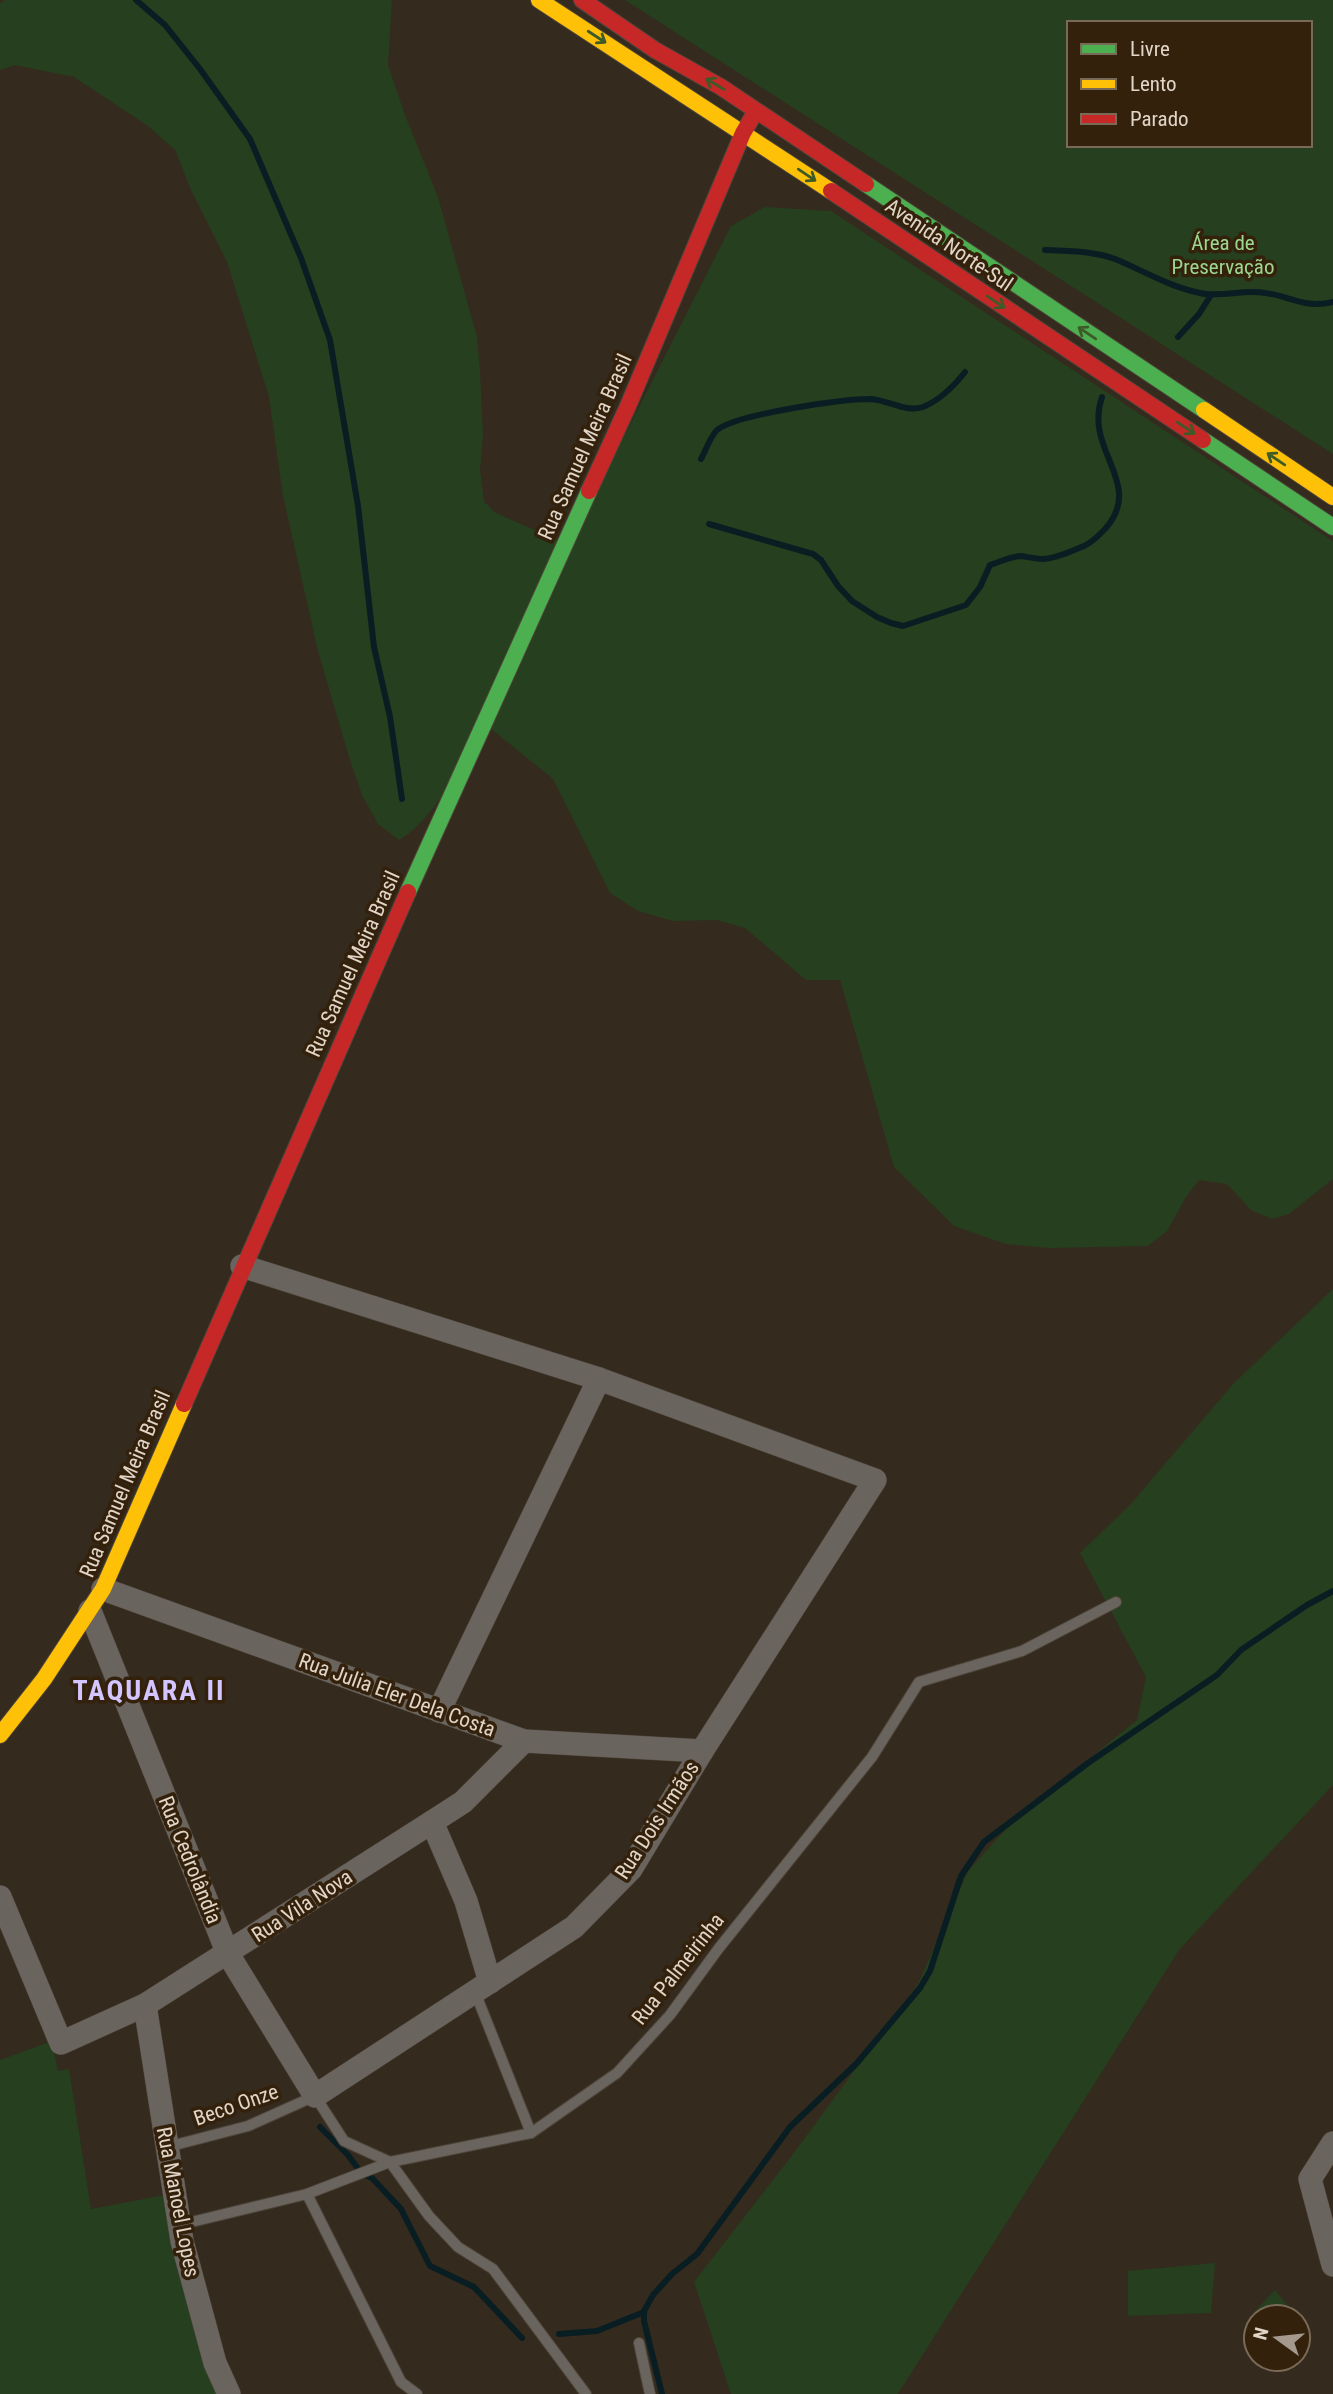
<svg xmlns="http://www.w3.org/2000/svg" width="1333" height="2394" viewBox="0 0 1333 2394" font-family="'Roboto Condensed',sans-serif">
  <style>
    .green { fill: #263f1e; fill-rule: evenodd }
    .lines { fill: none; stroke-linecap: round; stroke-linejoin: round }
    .stream { stroke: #091e23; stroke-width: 6 }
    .lane-casing { stroke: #4e453b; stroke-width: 12 }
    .street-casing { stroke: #4e453b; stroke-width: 24 }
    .fast-casing { stroke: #4e453b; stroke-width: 18 }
    .slow-casing { stroke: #4e453b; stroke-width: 18 }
    .jam-casing { stroke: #4e453b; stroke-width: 18 }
    .lane { stroke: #6a645e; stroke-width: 10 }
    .street { stroke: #6a645e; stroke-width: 23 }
    .fast { stroke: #4caf50; stroke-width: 16 }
    .slow { stroke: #ffc107; stroke-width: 16 }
    .jam { stroke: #c62828; stroke-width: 16 }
    .oneway { stroke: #3d5a27 }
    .labels { text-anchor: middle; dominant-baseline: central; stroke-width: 7; stroke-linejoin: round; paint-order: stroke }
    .park-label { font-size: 21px; fill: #9cd791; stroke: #33210b }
    .street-label { font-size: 21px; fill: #e1d5c8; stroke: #33210b }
    .district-label { font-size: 28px; font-weight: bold; letter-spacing: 2px; fill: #d3c5ff; stroke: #33210b }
  </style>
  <rect width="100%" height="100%" fill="#342a1e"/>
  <!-- green -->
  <g class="green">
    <path d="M5,0H392L388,65L405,115L438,197L477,337L480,371L483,436L480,470L484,501L494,512L569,545L731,226L765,207L831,211L1333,541V1179L1289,1214L1272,1219L1251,1210L1227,1184L1199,1180L1186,1197L1167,1231L1148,1246L1049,1248L1006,1244L954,1226L894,1167L840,980H806L745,928L717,920L673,921L638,911L610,893L553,779L485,724C463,760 435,820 399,840L378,824L362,795L348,754L318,651L283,496L269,397L227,262L191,190L175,150L148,126L74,77L15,65L0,70V3Z"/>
    <path d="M625,0H1333V454ZM1069,23H1310V145H1069Z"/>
    <polygon points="1333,1289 1333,1785 1179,1950 898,2394 731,2394 694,2282 796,2150 918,1984 968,1871 1014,1820 1137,1720 1146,1677 1080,1553 1129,1506 1234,1383"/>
    <polygon points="52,2041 58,2071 69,2069 91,2209 165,2195 220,2394 0,2394 0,2060"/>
    <polygon points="1215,2263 1211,2313 1128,2316 1128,2271"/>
    <polygon points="1275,2290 1297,2317 1258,2317 1254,2312"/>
  </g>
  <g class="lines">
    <!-- stream -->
    <g class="stream">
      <polyline points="136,0 165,25 200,69 250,139 301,258 330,340 358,506 374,647 390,717 402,799"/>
      <path d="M1045,250C1069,251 1097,251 1120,261C1147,273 1171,287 1200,293C1221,298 1243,289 1265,293C1290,296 1305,309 1333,302"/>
      <polyline points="1178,337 1199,314 1211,295"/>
      <path d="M701,459C706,450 710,437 717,430C737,414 843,399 871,399C888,400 906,413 923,407C940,400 954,386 965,372"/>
      <path d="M709,524L813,554L821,560L838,586L852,601L877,617L891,623L903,626L966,605L980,587L990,565C1000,562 1011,556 1021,556C1028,557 1036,559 1043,559C1055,559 1072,551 1084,546C1093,542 1098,536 1105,529C1146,483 1083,451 1102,397"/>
      <polyline points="320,2127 348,2155 359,2170"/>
      <polyline points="363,2174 372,2178 401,2209 430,2266 474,2287 522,2338"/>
      <polyline points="559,2334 597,2331 644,2312"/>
      <polyline points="662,2394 644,2321 644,2311 653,2295 672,2274 697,2254 790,2127 857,2063 920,1988 930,1971 961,1876 984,1842 1088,1763 1217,1675 1241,1650 1307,1605 1333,1591"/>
    </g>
    <defs>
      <g id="lane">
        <polyline points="475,1992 531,2133"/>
        <polyline points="167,2147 248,2126 315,2096 344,2141 390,2162 429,2216 458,2247 493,2269 586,2394"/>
        <polyline points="307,2194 401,2382 417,2394"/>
        <polyline points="179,2225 307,2194 390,2162 531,2133 617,2073 670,2015 719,1948 872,1757 919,1682 1022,1651 1116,1602"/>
        <polyline points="639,2343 650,2394"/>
      </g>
      <g id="street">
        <polyline points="103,1589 524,1741 702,1751"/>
        <polyline points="90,1611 228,1954 315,2096 574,1927 631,1869 702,1751 875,1480 599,1379 242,1266"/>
        <polyline points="439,1711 599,1379"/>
        <polyline points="432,1822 466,1901 490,1982"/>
        <polyline points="0,1897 61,2043 145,2005 432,1822 463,1802 524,1741"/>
        <polyline points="145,2005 182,2241 215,2363 229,2394"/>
        <polyline points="1333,2143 1310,2179 1333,2265"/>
      </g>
      <g id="fast">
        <polyline points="866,184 1204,410"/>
        <polyline points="1203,440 1333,527"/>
        <polyline points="408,892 589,491"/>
      </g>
      <g id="slow">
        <polyline points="539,0 831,191"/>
        <polyline points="1204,410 1333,497"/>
        <polyline points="0,1735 44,1679 103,1589 184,1404"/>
      </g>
      <g id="jam">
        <polyline points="582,0 655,50 721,87 866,184"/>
        <polyline points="831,191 1203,440"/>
        <polyline points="589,491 628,406 743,133 756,111"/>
        <polyline points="184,1404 408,892"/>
      </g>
    </defs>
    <!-- lane casing -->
    <use href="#lane" class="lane-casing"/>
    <!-- street casing -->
    <use href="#street" class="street-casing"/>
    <!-- fast casing -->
    <use href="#fast" class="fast-casing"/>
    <!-- slow casing -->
    <use href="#slow" class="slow-casing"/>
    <!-- jam casing -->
    <use href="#jam" class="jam-casing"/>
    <!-- lane -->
    <use href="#lane" class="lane"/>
    <!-- street -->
    <use href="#street" class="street"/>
    <!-- fast -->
    <use href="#fast" class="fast"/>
    <!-- slow -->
    <use href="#slow" class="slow"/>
    <!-- jam -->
    <use href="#jam" class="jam"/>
  </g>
  <!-- one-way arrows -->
  <defs><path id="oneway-shaft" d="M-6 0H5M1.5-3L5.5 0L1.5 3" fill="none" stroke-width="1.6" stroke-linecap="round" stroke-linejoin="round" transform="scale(1.75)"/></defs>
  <g class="oneway">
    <use href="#oneway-shaft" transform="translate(597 37) rotate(33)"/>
    <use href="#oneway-shaft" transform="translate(715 84) rotate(-149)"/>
    <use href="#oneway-shaft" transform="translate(807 175) rotate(34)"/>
    <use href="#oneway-shaft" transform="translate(996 302) rotate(34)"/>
    <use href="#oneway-shaft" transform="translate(1087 333) rotate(-146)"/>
    <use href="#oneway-shaft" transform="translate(1186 428) rotate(34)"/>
    <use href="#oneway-shaft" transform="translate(1276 459) rotate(-146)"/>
  </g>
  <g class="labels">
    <!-- park labels -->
    <g class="park-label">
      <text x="1223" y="243">Área de<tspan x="1223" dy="24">Preservação</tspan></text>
    </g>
    <!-- street labels -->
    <g class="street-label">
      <text transform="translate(949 245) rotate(34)">Avenida Norte-Sul</text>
      <text transform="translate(585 447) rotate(-66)">Rua Samuel Meira Brasil</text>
      <text transform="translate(353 964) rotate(-66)">Rua Samuel Meira Brasil</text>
      <text transform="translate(125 1484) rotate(-67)">Rua Samuel Meira Brasil</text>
      <text transform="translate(397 1695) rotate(20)">Rua Julia Eler Dela Costa</text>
      <text transform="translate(657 1820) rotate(-57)">Rua Dois Irmãos</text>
      <text transform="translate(190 1860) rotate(68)">Rua Cedrolândia</text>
      <text transform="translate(302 1906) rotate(-33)">Rua Vila Nova</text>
      <text transform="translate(678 1969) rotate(-52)">Rua Palmeirinha</text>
      <text transform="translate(236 2105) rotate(-19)">Beco Onze</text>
      <text transform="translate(178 2202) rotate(79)">Rua Manoel Lopes</text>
    </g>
    <!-- district labels -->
    <g class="district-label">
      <text x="149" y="1690">TAQUARA II</text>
    </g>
  </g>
  <!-- legend -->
  <rect x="1067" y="21" width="245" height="126" fill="#33210b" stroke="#796957" stroke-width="2"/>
  <rect x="1081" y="44" width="35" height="10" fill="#4caf50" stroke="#796957" stroke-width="2"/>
  <text x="1130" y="56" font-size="21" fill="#e1d5c8">Livre</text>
  <rect x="1081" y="79" width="35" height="10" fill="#ffc107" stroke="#796957" stroke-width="2"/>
  <text x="1130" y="91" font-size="21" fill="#e1d5c8">Lento</text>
  <rect x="1081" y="114" width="35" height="10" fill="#c62828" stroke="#796957" stroke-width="2"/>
  <text x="1130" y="126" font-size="21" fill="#e1d5c8">Parado</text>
  <!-- north arrow -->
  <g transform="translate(1277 2338) rotate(285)"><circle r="33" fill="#33210b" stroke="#796957" stroke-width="2"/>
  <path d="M0-5L12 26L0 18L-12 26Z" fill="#a4998c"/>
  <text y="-10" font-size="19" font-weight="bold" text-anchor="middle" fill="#e1d5c8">N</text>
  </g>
</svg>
